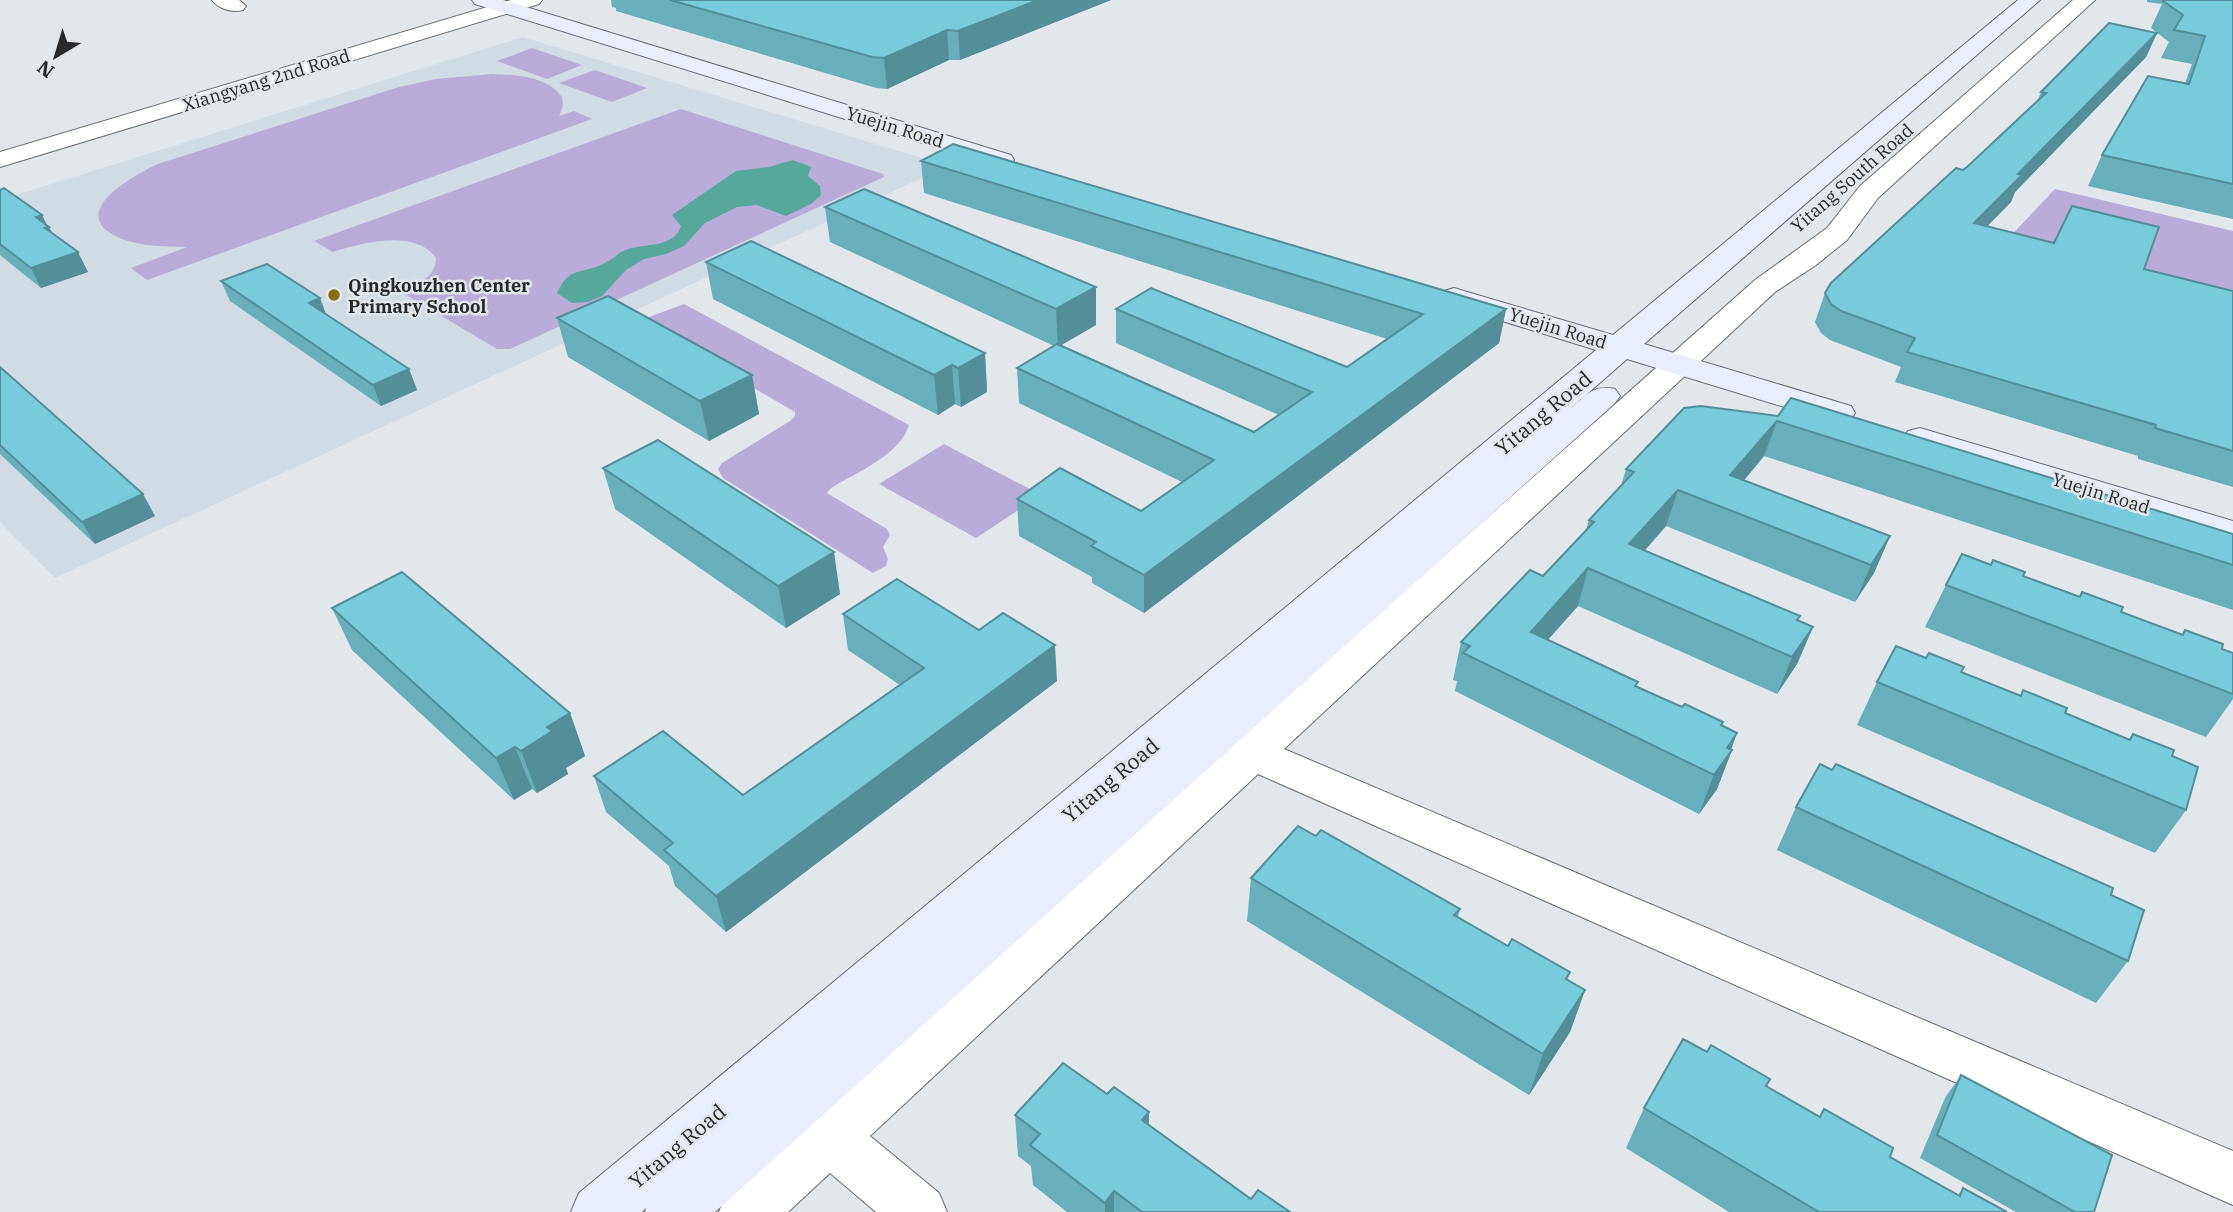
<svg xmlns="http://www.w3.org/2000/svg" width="2233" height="1212" viewBox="0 0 2233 1212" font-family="'IBM Plex Serif',serif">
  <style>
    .built { fill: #d0dbe4 }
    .green { fill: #b9acd9 }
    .water { fill: #55a89a }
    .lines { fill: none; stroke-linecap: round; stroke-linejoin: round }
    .street-casing { stroke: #686c70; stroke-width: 2 }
    .secondary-casing { stroke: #686c70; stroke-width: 2 }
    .street { fill: #fff; fill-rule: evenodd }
    .secondary { fill: #e9eefc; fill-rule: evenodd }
    .wall { fill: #66afbb }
    .shaded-wall { fill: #538e99 }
    .building { fill: #77cbda; stroke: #538e99; stroke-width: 2 }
    .poi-dot { fill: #876f0f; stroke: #e2e7eb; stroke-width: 2.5 }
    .labels { text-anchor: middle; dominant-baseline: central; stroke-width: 5; stroke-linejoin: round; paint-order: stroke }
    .far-street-label { font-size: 18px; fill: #27292a; stroke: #e2e7eb }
    .far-poi-label { font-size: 18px; font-weight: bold; fill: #27292a; stroke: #e2e7eb; text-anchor: start }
    .street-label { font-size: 21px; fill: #27292a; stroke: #e2e7eb }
  </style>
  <rect width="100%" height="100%" fill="#e2e7eb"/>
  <!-- built -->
  <polygon class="built" points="523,37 948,166 55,578 0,522 0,200"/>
  <!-- green -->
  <g class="green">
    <polygon points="532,48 582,65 547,79 497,61"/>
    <polygon points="595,70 647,88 612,102 559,83"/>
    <path d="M492,74C516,75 547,76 562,97L563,106L559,116L574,111L592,119L147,280L131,268L187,247C165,246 143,247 122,239C62,215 132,176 158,164L399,87L436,79Z"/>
    <path d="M681,109L883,174L884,177L510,349H497L401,292C417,285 436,277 436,258C415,228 361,243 333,252L314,241Z"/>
    <polygon points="2055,189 2233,231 2233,304 2003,244"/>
    <path d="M684,304L909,425C900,455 857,472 831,488L827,493L887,529L890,535L883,547L888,559L886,566L873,573L723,478L718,469L722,463L790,421L795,416V412L645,325L649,317Z"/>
    <polygon points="944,444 1041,495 976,538 879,484"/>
  </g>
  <!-- water -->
  <path class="water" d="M793,160L811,167L808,176L820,186L821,195L811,204L786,216L757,205L737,207L705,223L684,246L666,254L644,259L626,270L602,296L588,302L572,303L557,293C570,265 582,275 605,263C612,260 617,254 623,251C642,242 673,250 681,226L672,215L736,171L769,167Z"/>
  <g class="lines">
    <defs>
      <g id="street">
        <path d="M212,0H239L246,6L243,10C233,13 218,9 212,0Z"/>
        <polygon points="511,0 542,0 539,4 0,167 0,152"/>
        <polygon points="2073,0 2095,0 1878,198 1847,240 1816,265 1775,292 1284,749 2233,1151 2233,1205 1258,774 870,1136 939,1193 947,1212 876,1212 830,1173 788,1212 719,1212 727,1193 790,1137 783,1121 791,1103 810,1096 828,1103 1218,756 1212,745 1218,734 1233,729 1245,733 1755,280 1827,228 1860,186"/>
      </g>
      <g id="secondary">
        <polygon points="472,0 503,0 1011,155 1014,160 1011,165 1002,167 993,165 475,4"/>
        <path d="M2018,0H2040L1644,344L1851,406L1855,413L1851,420L1839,423L1827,420L1627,359L1570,409C1585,396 1594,384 1615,389L1620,396L1615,403L715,1212H645L646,1208L642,1212H571L579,1193L1596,350L1444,303L1439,297L1444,291L1454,288L1464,291L1613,335Z"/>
        <polygon points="1920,428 2233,521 2233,544 1908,445 1903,438 1908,431"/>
      </g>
    </defs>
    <!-- street casing -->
    <use href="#street" class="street-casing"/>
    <!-- secondary casing -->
    <use href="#secondary" class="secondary-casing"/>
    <!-- street -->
    <use href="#street" class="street"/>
    <!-- secondary -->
    <use href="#secondary" class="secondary"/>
  </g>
  <!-- wall -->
  <g class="wall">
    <polygon points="611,0 1111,0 960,60 949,60 887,89 876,88 616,11 616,8 612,7"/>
    <polygon points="2147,0 2233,0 2233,219 2088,186 2102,155 2185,83 2192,64 2161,58 2169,42 2151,28 2162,4 2147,2"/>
    <polygon points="2157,33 2146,57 2015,192 2011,202 1987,226 2144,269 2233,291 2233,487 2138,459 2138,456 1895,382 1901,367 1830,340 1821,333 1815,322 1825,293 1967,167 2037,102 2041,92"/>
    <polygon points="921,161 1506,309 1499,343 1144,613 1092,583 1092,577 1019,536 1017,499 1141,511 1182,482 1019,403 1017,368 1054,346 830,242 825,207 1096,325 1061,345 1254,432 1279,415 1116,343 1116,309 1347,367 1387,339 924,193"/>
    <polygon points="0,190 49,227 52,233 88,272 41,288 0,255"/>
    <polygon points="706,262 985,353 987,392 961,407 955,404 938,415 713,299"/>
    <polygon points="221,281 326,314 409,369 417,390 381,406 230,301"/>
    <polygon points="557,318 752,375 759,414 709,441 568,357"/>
    <polygon points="0,367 155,516 95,544 0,454"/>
    <polygon points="1778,416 2233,534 2233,610 1764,456 1744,480 1890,536 1874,573 1855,602 1666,526 1645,550 1813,627 1797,664 1777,694 1578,606 1548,640 1636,686 1682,707 1723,722 1722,726 1737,733 1731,750 1732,750 1717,789 1699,814 1455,691 1457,681 1453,680 1461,642 1543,576 1586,530 1589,520 1621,486 1626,469"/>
    <polygon points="603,468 840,594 786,628 615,509"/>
    <polygon points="2023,576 2079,597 2082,592 2121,612 2182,634 2185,630 2222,649 2233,653 2233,699 2206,737 1925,627 1946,585"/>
    <polygon points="332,608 570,713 585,756 566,768 568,774 537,793 532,789 514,800 352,650"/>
    <polygon points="843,614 1057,681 726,932 675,886 669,866 606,812 594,776 743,795 900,685 848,650"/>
    <polygon points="1926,658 2020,696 2023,690 2065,713 2129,739 2133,734 2172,756 2186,810 2155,853 1857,725 1877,682"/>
    <polygon points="1796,807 2111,895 2128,961 2096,1003 1777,850"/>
    <polygon points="1316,836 1460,909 1458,917 1508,946 1570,972 1567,980 1585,990 1570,1032 1529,1095 1247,921 1251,878"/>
    <polygon points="1961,1075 2094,1212 2016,1212 1920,1158 1945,1098"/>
    <polygon points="1766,1086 1819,1117 1824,1109 1890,1157 1958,1195 1963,1188 2007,1212 1729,1212 1626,1148 1644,1108"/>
    <polygon points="1107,1094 1149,1112 1148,1125 1251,1199 1290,1212 1067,1212 1033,1185 1031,1166 1018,1156 1015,1115"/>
  </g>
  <!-- shaded-wall -->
  <g class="shaded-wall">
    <polygon points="1038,0 1111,0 960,60 958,31"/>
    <polygon points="947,30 949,60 887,89 884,58"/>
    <polygon points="2157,33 2146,57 2015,192 2011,202 1963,251 1974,223 2018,174"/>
    <polygon points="42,215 48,227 49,227 59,246 36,217"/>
    <polygon points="78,252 88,272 41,288 31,268"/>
    <polygon points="1096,287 1096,325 1058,347 1056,309"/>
    <polygon points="320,298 328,319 309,303"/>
    <polygon points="1506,309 1499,343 1144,613 1144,575"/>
    <polygon points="985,353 987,392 961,407 958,368"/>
    <polygon points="952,365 955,404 938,415 934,375"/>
    <polygon points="409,369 417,390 381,406 373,385"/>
    <polygon points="752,375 759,414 709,441 700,401"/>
    <polygon points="1777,421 1764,456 1722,507 1730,475"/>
    <polygon points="1678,490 1666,526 1618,581 1629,544"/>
    <polygon points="143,494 155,516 95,544 82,522"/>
    <polygon points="1890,536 1874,573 1855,602 1871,565"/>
    <polygon points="834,552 840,594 786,628 778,586"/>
    <polygon points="1588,568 1578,606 1521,669 1531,632"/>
    <polygon points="1813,627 1797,664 1777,694 1792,657"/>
    <polygon points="1055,645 1057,681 726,932 716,896"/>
    <polygon points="570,713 585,756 566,768 568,774 537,793 521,751 547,727"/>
    <polygon points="1737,733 1728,757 1732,750 1717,789 1699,814 1714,775 1727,748"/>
    <polygon points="515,747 532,789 514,800 496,758"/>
    <polygon points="1585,990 1570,1032 1529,1095 1543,1054"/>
    <polygon points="1149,1112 1148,1153 1142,1120"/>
    <polygon points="1114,1191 1114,1212 1105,1212 1105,1203"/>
  </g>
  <!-- building -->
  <g class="building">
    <polygon points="670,0 1038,0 958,31 947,30 884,58 872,57"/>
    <polygon points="2164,0 2233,0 2233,184 2102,155 2148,76 2189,84 2205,36 2174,30 2183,15 2163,1"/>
    <polygon points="2109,23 2157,33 2018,174 2022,175 1974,223 2054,243 2072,206 2159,227 2144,269 2233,291 2233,451 2155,428 2156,425 1907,352 1915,338 1841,311 1831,304 1825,293 1831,283 1956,168 1963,170 1967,167 2046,93 2041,92"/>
    <polygon points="953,144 1506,309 1144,575 1091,546 1096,542 1017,499 1060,468 1141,511 1214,460 1017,368 1057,344 1254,432 1312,392 1116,309 1151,288 1347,367 1423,314 921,161"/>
    <polygon points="4,188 42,215 36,217 49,227 45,228 78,252 31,268 0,244 0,190"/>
    <polygon points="864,189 1096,287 1056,309 825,207"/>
    <polygon points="751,241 985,353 958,368 952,365 934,375 706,262"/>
    <polygon points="267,264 320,298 309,303 409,369 373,385 221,281"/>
    <polygon points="608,296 752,375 700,401 557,318"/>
    <polygon points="0,367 143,494 82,522 0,445"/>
    <polygon points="1791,398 2233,534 2233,565 1777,421 1730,475 1890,536 1871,565 1678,490 1629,544 1800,616 1797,620 1813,627 1792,657 1588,568 1531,632 1638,682 1635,686 1682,707 1685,704 1723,722 1721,725 1737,733 1727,748 1732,750 1714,775 1463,653 1470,646 1461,642 1530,570 1543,576 1594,522 1589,520 1634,472 1626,469 1684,408 1701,406 1778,416"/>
    <polygon points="658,440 834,552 778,586 603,468"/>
    <polygon points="1962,554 1991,565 1993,560 2025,572 2023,576 2080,597 2082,592 2123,607 2121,612 2183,635 2185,630 2223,644 2222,649 2233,653 2233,694 1946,585"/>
    <polygon points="402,572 570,713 547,727 552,731 521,751 515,747 496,758 332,608"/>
    <polygon points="897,579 979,630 1003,613 1055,645 716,896 664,850 673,843 594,776 663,731 743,795 924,668 843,614"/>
    <polygon points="1896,646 1926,658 1929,653 1964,667 1961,672 2021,696 2023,690 2067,708 2065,713 2130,740 2133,734 2174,750 2172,756 2198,767 2186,810 1877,682"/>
    <polygon points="1820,764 1832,770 1836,764 2113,888 2111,895 2144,910 2128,961 1796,807"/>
    <polygon points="1298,826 1316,836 1321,830 1460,909 1454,915 1508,946 1512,939 1570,972 1566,979 1585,990 1543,1054 1251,878"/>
    <polygon points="1683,1039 1707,1052 1711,1045 1770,1079 1766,1086 1820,1117 1824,1109 1893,1148 1890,1157 1960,1196 1963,1188 2007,1212 1819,1212 1644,1108"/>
    <polygon points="1063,1063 1107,1094 1114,1087 1149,1112 1142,1120 1251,1199 1258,1190 1290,1212 1142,1212 1114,1191 1105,1203 1030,1145 1040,1134 1015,1115"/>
    <polygon points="1961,1075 2112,1155 2094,1212 2075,1212 1937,1135"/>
  </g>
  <!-- markers -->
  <circle class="poi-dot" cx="334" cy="295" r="7"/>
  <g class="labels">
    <!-- far-street labels -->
    <g class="far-street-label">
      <text transform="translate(266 80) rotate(-17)">Xiangyang 2nd Road</text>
      <text transform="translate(895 127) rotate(17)">Yuejin Road</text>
      <text transform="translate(1852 178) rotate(-41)">Yitang South Road</text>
      <text transform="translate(1558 328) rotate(17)">Yuejin Road</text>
      <text transform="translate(2101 493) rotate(17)">Yuejin Road</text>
    </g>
    <!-- far-poi labels -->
    <g class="far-poi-label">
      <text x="348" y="285">Qingkouzhen Center<tspan x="348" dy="21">Primary School</tspan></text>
    </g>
    <!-- street labels -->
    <g class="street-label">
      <text transform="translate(1543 413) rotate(-40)">Yitang Road</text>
      <text transform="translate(1110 780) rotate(-40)">Yitang Road</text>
      <text transform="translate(677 1146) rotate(-40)">Yitang Road</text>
    </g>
  </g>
  <!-- north arrow -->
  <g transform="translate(56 56) rotate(218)" stroke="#e2e7eb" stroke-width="5" paint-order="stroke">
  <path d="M0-5L12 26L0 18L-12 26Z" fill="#27292a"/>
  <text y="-10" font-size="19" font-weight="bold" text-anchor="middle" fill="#27292a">N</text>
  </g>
</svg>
